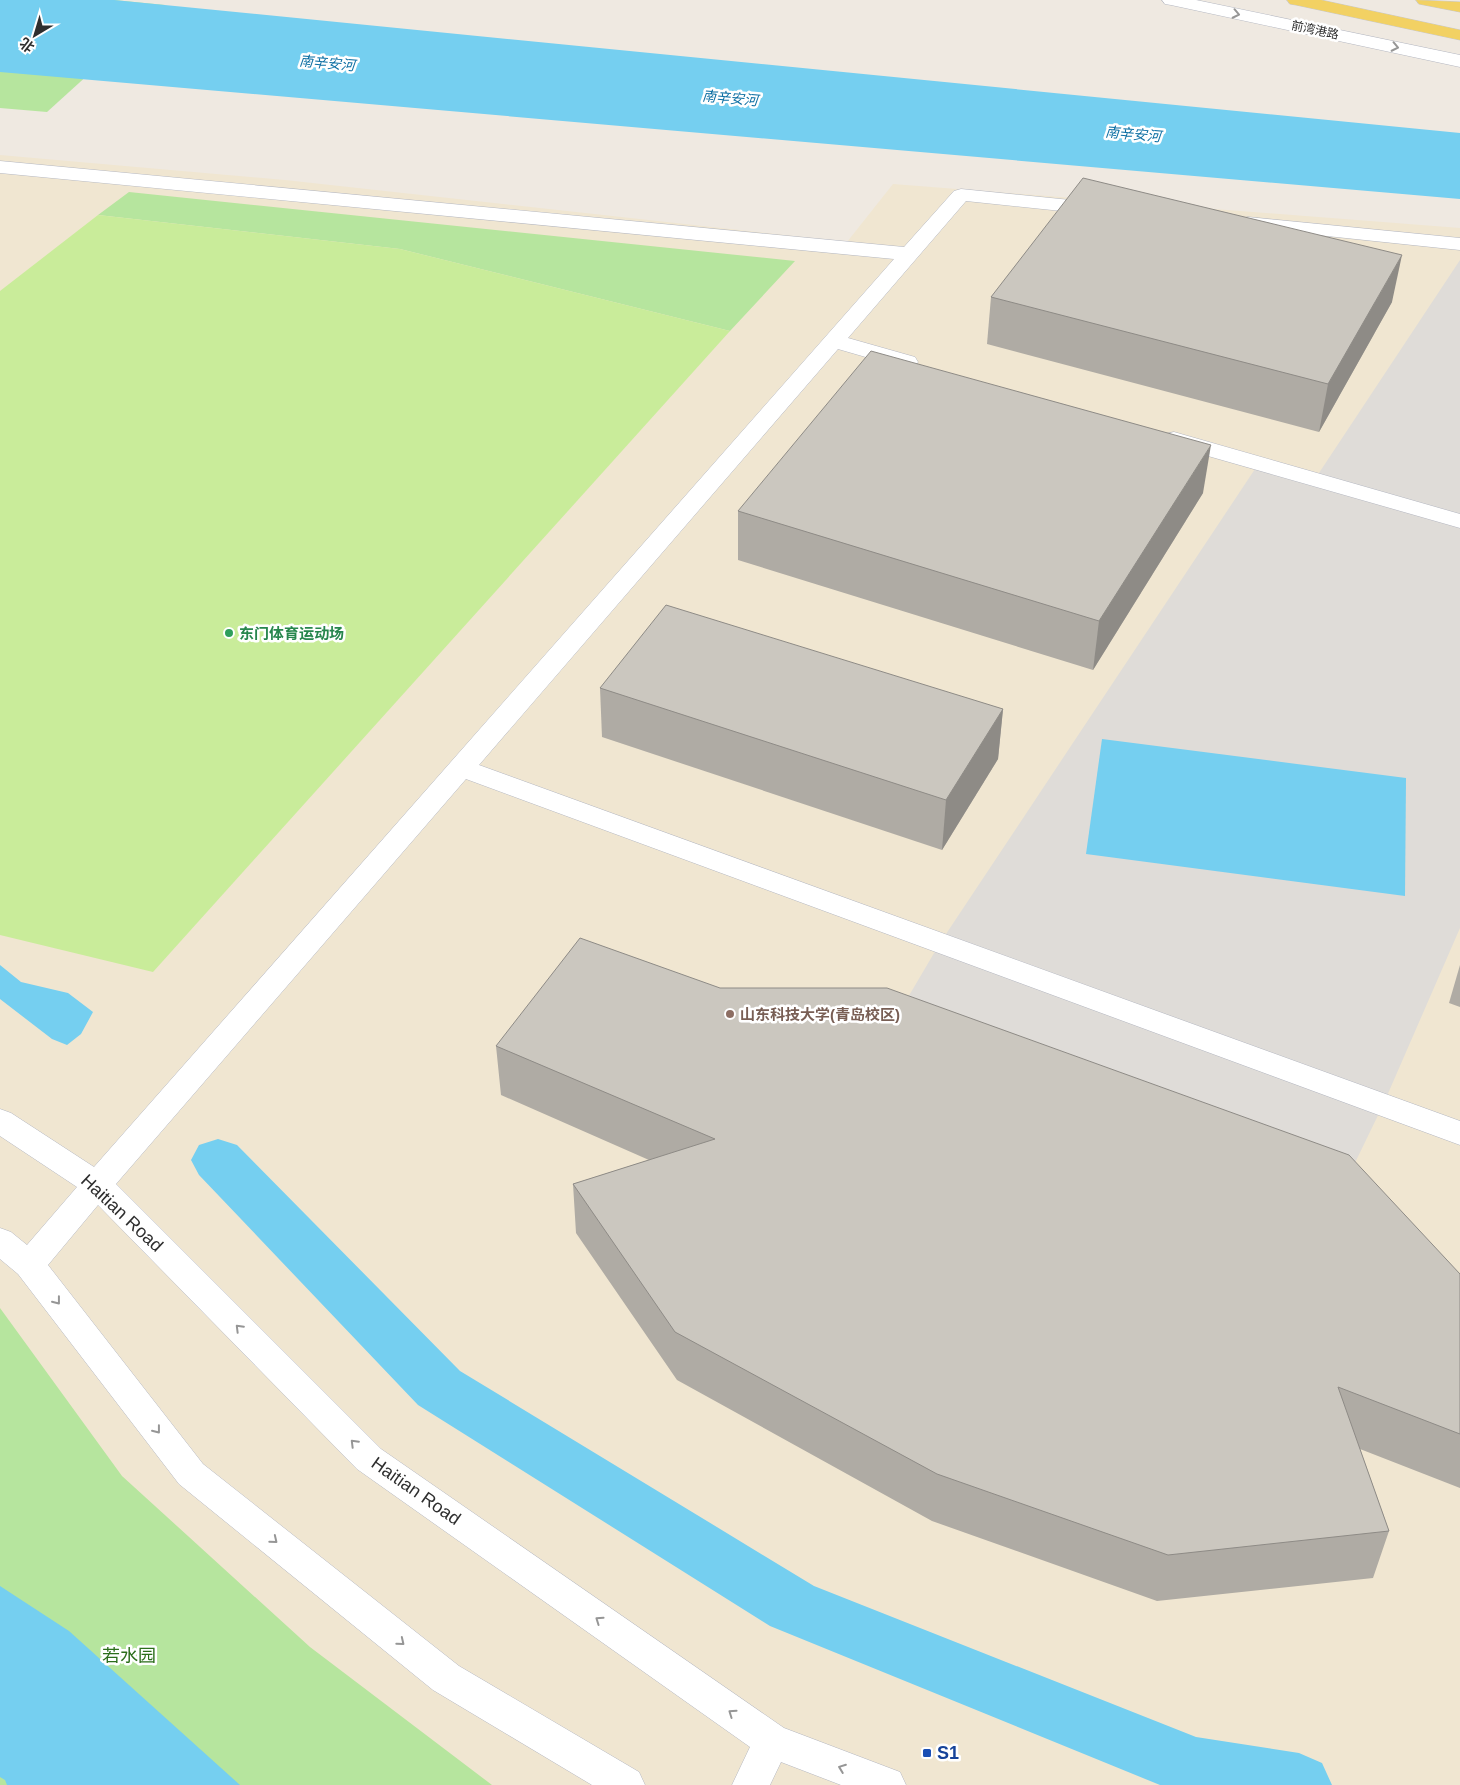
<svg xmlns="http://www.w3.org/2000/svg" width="1460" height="1785" viewBox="0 0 1460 1785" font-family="Arial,'Noto Sans SC',sans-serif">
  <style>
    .education { fill: #f0e6d1 }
    .green { fill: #b6e59e }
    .pitch { fill: #c9ec9a }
    .plaza { fill: #dfdcd8 }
    .water { fill: #75cff0 }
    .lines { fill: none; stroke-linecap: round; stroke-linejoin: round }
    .canal { fill: #75cff0; fill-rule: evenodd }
    .minor-casing { stroke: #b4b7c1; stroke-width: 1 }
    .major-casing { stroke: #c9c9c9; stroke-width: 1 }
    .minor { fill: #fff; fill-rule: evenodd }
    .major { fill: #f2d163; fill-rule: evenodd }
    .wall { fill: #afaba4 }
    .shaded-wall { fill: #8e8b86 }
    .building { fill: #cbc7bf; stroke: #8e8b86 }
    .oneway { stroke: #969696 }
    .leisure-dot { fill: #2e9e5b; stroke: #fff; stroke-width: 2 }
    .education-dot { fill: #8d6e63; stroke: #fff; stroke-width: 2 }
    .transit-dot { fill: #1a4fb4; stroke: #fff; stroke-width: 2 }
    .labels { text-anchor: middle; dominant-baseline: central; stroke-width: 5; stroke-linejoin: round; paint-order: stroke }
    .far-street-label { font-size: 12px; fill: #2e2e2e; stroke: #fff }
    .far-water-label { font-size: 14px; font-style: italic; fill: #0d6fa3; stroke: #fff }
    .leisure-label { font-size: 15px; font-weight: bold; fill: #27864d; stroke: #fff; text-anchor: start }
    .education-label { font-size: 15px; font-weight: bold; fill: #785e54; stroke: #fff; text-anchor: start }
    .near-street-label { font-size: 18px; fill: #2e2e2e; stroke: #fff }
    .near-park-label { font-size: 18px; fill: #2c6e1b; stroke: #fff }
    .near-transit-label { font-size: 18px; font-weight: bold; fill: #164399; stroke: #fff; text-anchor: start }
  </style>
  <rect width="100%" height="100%" fill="#efe9e1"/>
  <!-- education -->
  <polygon class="education" points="0,155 285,180 847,242 893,184 1460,228 1460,1785 0,1785"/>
  <!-- green -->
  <g class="green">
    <polygon points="0,0 114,0 165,5 47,112 0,108"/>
    <polygon points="129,192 795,261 730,331 400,249 98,215"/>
    <polygon points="0,1308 122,1476 310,1647 492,1785 0,1785"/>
  </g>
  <!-- pitch -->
  <polygon class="pitch" points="98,215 400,249 730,331 153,972 0,935 0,291"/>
  <!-- plaza -->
  <polygon class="plaza" points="1460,260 1460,928 1383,1105 1335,1204 884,1038 940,943 1259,463 1315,479"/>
  <!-- water -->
  <g class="water">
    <polygon points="0,0 114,0 1460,133 1460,199 0,72"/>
    <polygon points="1102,739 1406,778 1405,896 1086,854"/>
    <polygon points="0,965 21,982 68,993 93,1012 81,1034 67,1045 52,1039 0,999"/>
    <polygon points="0,1586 69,1631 240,1785 7,1785 5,1780 0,1777"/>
  </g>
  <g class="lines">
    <!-- canal -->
    <polygon class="canal" points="218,1139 237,1145 460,1371 814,1586 1196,1737 1299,1753 1322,1763 1332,1785 1160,1785 770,1626 418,1405 199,1175 191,1160 199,1145"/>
    <defs>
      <g id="minor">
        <polygon points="1162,0 1196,0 1460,55 1460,67 1171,5 1165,4"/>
        <polygon points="0,161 904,247 954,191 961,189 1100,203 1107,205 1110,209 1107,213 1100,215 966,201 848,338 915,357 918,362 915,367 907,369 838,349 479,765 1460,1121 1460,1145 466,779 116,1184 381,1449 784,1728 900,1772 906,1785 841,1785 781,1762 770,1785 732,1785 750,1747 357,1469 98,1205 48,1265 203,1464 459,1666 639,1772 645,1785 592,1785 433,1690 179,1484 18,1274 0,1259 0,1228 11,1232 27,1245 77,1187 0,1136 0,1109 11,1113 94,1167 894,259 0,173"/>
        <polygon points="1248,217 1460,238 1460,250 1241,227 1238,223 1241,219"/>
        <polygon points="1174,432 1460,514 1460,528 1166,444 1163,439 1166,434"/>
      </g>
      <g id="major">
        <polygon points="1287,0 1321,0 1460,30 1460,40 1296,5 1290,4"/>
        <polygon points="1416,0 1460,2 1460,12 1419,4"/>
      </g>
    </defs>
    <!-- minor casing -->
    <use href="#minor" class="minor-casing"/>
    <!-- major casing -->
    <use href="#major" class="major-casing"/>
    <!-- minor -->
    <use href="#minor" class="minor"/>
    <!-- major -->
    <use href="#major" class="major"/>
  </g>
  <!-- wall -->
  <g class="wall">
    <polygon points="991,297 1392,302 1319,432 987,344"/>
    <polygon points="1203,493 1093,670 738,560 738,511"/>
    <polygon points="600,688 1003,709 998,759 942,850 602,737"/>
    <polygon points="1460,965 1460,1007 1449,1003"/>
    <polygon points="496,1046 1460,1274 1460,1488 1360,1449 1389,1531 1373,1578 1157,1601 932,1521 677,1380 576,1233 573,1184 649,1160 501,1095"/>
  </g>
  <!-- shaded-wall -->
  <g class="shaded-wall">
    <polygon points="1402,255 1392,302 1319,432 1328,384"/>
    <polygon points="1211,445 1203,493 1093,670 1099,621"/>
    <polygon points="1003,709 998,759 942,850 946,800"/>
  </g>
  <!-- building -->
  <g class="building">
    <polygon points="1083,178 1402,255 1328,384 991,297"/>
    <polygon points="871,351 1211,445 1099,621 738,511"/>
    <polygon points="666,605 1003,709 946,800 600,688"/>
    <polygon points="580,938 720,988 887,988 1349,1155 1460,1274 1460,1434 1338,1387 1389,1531 1168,1555 937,1474 675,1332 573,1184 715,1139 496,1046"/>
  </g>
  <!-- one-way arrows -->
  <defs><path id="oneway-chevron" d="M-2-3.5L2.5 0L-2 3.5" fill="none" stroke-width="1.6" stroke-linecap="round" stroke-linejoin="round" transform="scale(1.25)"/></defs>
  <g class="oneway">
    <use href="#oneway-chevron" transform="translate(1236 14) rotate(12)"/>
    <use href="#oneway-chevron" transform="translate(1395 47) rotate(12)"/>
    <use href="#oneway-chevron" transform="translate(57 1301) rotate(52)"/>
    <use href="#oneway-chevron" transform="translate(239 1328) rotate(-135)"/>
    <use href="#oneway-chevron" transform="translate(157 1430) rotate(52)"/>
    <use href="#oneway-chevron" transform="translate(354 1443) rotate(-135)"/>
    <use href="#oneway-chevron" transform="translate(274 1540) rotate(39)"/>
    <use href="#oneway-chevron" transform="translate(599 1620) rotate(-145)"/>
    <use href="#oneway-chevron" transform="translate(401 1642) rotate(39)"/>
    <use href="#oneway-chevron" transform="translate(732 1713) rotate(-145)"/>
    <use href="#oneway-chevron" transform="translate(842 1768) rotate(-159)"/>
  </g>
  <!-- markers -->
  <circle class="leisure-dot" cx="229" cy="633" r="5"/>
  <circle class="education-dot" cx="730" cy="1014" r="5"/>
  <rect class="transit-dot" x="922" y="1748" width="10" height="10" rx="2.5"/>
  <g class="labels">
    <!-- far-street labels -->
    <g class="far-street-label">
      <text transform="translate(1315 30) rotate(12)">前湾港路</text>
    </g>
    <!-- far-water labels -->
    <g class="far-water-label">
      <text transform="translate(327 63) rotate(5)">南辛安河</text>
      <text transform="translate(730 98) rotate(5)">南辛安河</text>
      <text transform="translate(1133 134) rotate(5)">南辛安河</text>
    </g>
    <!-- leisure labels -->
    <g class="leisure-label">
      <text x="239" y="633">东门体育运动场</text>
    </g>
    <!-- education labels -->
    <g class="education-label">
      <text x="740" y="1014">山东科技大学(青岛校区)</text>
    </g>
    <!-- near-street labels -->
    <g class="near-street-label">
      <text transform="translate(122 1213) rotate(43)">Haitian Road</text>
      <text transform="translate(416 1491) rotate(35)">Haitian Road</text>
    </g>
    <!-- near-park labels -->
    <g class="near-park-label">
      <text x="129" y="1656">若水园</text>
    </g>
    <!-- near-transit labels -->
    <g class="near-transit-label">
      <text x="937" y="1753">S1</text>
    </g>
  </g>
  <!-- north arrow -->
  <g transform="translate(35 35) rotate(218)" stroke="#ffffff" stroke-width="4" paint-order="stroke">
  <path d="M0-4L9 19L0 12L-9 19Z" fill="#2e2e2e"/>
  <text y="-8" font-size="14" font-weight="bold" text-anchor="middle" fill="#2e2e2e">北</text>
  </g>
</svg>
